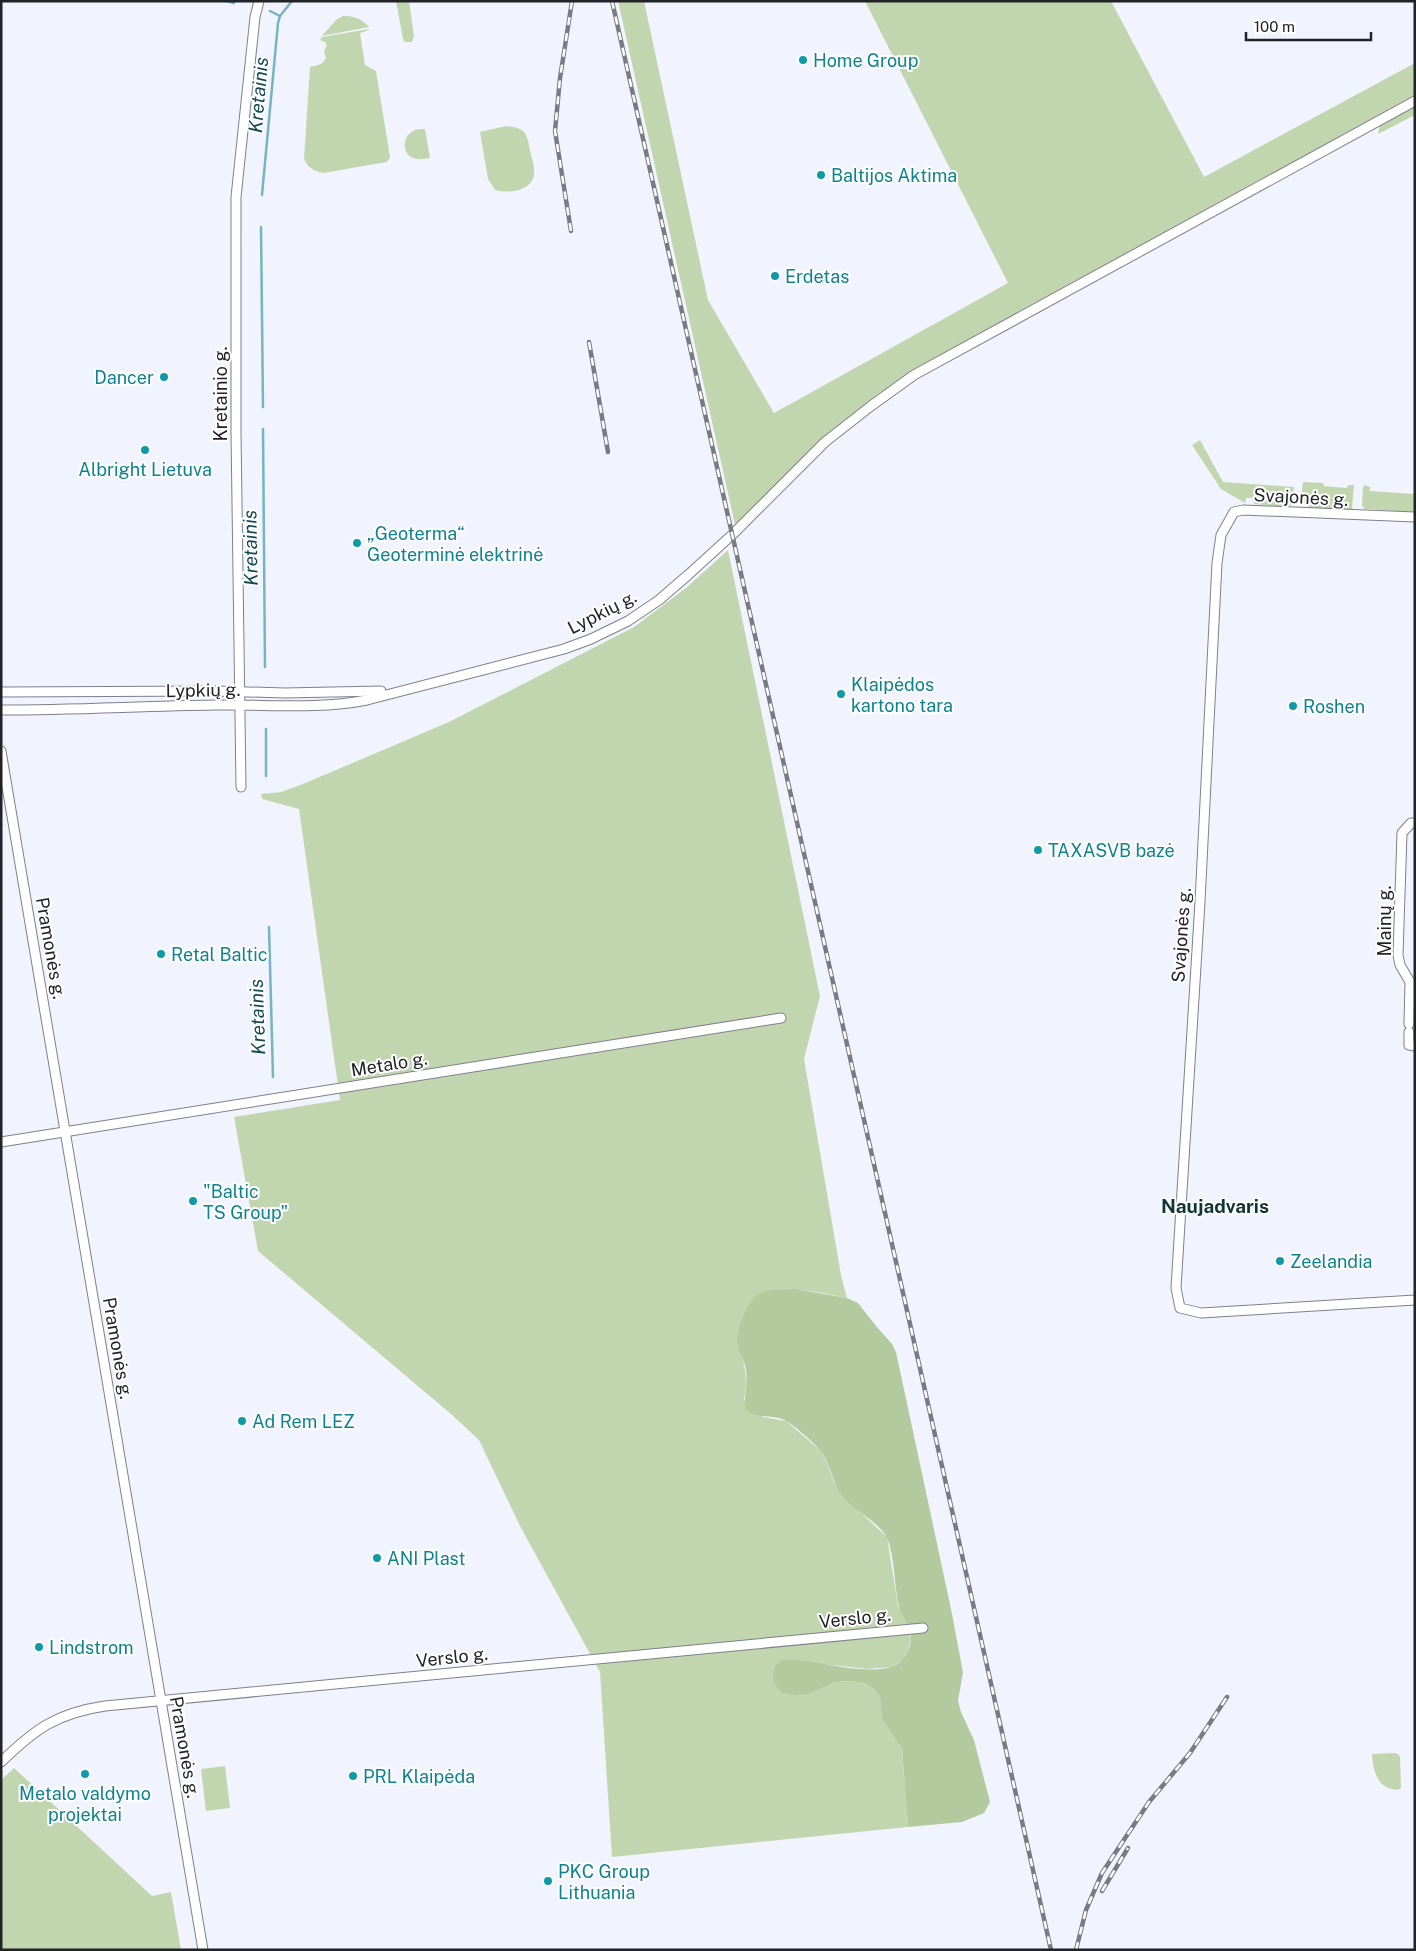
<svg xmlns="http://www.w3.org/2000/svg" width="1416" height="1951" viewBox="0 0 1416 1951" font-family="'Public Sans',sans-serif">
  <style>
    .green { fill: #c1d6ae }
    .forest { fill: #b2ca9d }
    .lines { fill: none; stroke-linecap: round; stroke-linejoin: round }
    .stream { stroke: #76b4c1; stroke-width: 2.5 }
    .street-casing { stroke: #7e8089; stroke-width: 11 }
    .street { stroke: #fff; stroke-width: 9 }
    .rail-casing { stroke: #797b82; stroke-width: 4.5 }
    .rail { stroke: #fff; stroke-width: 2.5; stroke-dasharray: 8; stroke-linecap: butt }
    .culture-dot { fill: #0f9aa8; stroke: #fff; stroke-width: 2 }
    .labels { text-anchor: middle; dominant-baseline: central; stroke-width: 4; stroke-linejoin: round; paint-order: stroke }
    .culture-label { font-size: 18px; fill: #0d838f; stroke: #fff; text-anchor: start }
    .street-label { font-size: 18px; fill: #222327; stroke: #fff }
    .water-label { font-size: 19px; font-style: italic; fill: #124a54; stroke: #fff }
    .neighbourhood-label { font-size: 19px; font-weight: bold; fill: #113436; stroke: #fff }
  </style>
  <rect width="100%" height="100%" fill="#f1f4fe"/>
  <!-- green -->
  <g class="green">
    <polygon points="396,1 409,1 414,36 412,42 405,42 403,39"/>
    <polygon points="618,1 644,1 708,300 774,413 1008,283 865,1 1111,1 1204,177 1415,63 1415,96 1002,322 879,393 833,430 736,529"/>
    <path d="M343,16C354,16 361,18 369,27L322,36L337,19Z"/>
    <path d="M369,29V30L360,33L365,65L376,71L390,157L387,162L323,173C314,171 308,168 304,159L310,67C320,65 329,63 324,51L327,45L325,42L320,40L322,37Z"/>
    <polygon points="1415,106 1415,115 1378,134 1379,128 1381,124"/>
    <path d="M506,126C513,127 519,127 524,132C528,137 529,145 530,151C532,158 535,167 534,174C532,191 509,194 495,190L488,179L480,132Z"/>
    <path d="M425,129L430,158C424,159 418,160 413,158C402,153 402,137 413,131C416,129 421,129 425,129Z"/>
    <polygon points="1200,440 1223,482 1294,487 1291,505 1288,508 1254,504 1254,498 1246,498 1245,503 1221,489 1192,445"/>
    <polygon points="1303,482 1323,483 1324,486 1346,488 1349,485 1354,485 1352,509 1311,509 1301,500"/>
    <polygon points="1365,485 1370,487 1370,491 1415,494 1415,512 1365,509 1362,506 1363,487"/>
    <path d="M728,550L820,996L804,1059L841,1275L847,1298C818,1292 789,1285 760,1293L737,1346C746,1365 748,1379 744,1400L763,1417L786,1421L820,1450L827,1463L835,1483L844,1497L887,1537L898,1605L908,1625L911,1638L908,1650L903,1660L892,1667L867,1669L789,1660H782L775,1666L809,1694L836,1682L851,1681L866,1684L874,1689L880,1697L882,1719L902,1749L908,1827L612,1857L600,1672L520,1526L479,1440L451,1414L258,1251L234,1117L340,1100L299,809L262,799L261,794L281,792L303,784L449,722L634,627L686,588Z"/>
    <path d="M1395,1753L1398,1754L1400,1757L1401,1788L1398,1790C1377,1789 1373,1771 1372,1754Z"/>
    <polygon points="225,1766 230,1808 206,1811 201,1769"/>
    <polygon points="14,1768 152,1896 171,1892 181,1950 1,1950 1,1780"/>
  </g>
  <!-- forest -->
  <path class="forest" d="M795,1289L847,1298L858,1303L876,1326L892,1344L896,1352L951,1609L963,1672L958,1701L961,1712L974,1740L990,1802L984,1813L962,1822L908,1827L902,1749L882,1719L880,1697L874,1689L866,1684L851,1681L836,1682L809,1694L795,1695L783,1693L777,1688L773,1678L775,1666L781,1660C816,1658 857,1676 891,1667C903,1664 911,1649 911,1637C911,1625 901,1617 899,1606C894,1586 895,1557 887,1538C881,1524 854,1510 843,1497C832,1482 831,1463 819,1449C813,1442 793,1424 784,1420C770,1414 759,1420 745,1409C744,1396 748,1383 746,1370C745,1361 738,1353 737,1344C736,1330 747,1300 760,1293C771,1288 784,1290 795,1289Z"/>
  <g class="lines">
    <!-- stream -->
    <g class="stream">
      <polyline points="226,1 234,3"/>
      <polyline points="270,11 280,16"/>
      <polyline points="262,195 278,23 280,16 292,1"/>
      <polyline points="261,227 263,407"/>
      <polyline points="263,429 265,667"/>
      <polyline points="266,729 266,776"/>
      <polyline points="269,927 273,1077"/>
    </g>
    <defs>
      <g id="street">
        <polyline points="1415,517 1243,510 1234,512 1221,535 1217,563 1200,902 1176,1288 1180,1308 1201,1313 1415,1300"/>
        <polyline points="1,692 216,691 285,693 381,691"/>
        <path d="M1,710C72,710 143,706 215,705C266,704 316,710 367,700L564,649L591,639L628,621L659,600L688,575L733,534L825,442L871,406L914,375L1415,101"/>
        <polyline points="1,751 203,1950"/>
        <polyline points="241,787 236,432 236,197 255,17 259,1"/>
        <polyline points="1409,1024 1410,982 1400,965 1398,955 1402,833 1411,823 1415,823"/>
        <polyline points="1409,1032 1409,1045 1415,1046"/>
        <polyline points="1,1142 781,1018"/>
        <path d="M1,1762C35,1729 57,1713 105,1706L923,1628"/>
      </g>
    </defs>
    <!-- street casing -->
    <use href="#street" class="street-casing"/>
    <!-- street -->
    <use href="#street" class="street"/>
    <defs>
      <g id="rail">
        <polyline points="612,1 1051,1950"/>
        <polyline points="571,231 555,131 560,78 572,1"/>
        <polyline points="589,342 608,452"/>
        <polyline points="1102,1891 1128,1848"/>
        <polyline points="1076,1950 1086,1910 1102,1873 1149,1802 1190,1753 1227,1697"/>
      </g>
    </defs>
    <!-- rail casing -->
    <use href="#rail" class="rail-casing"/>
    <!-- rail -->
    <use href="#rail" class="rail"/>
  </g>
  <!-- markers -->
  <g class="culture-dot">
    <circle cx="803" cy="60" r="5"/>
    <circle cx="821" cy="175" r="5"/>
    <circle cx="775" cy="276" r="5"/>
    <circle cx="164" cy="377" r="5"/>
    <circle cx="145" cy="450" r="5"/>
    <circle cx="357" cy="543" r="5"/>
    <circle cx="841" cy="694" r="5"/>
    <circle cx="1293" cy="706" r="5"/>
    <circle cx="1038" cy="850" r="5"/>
    <circle cx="161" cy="954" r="5"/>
    <circle cx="193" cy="1201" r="5"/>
    <circle cx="1280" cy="1261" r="5"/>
    <circle cx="242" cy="1421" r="5"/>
    <circle cx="377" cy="1558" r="5"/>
    <circle cx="39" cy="1647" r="5"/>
    <circle cx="85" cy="1774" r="5"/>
    <circle cx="353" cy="1776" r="5"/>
    <circle cx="548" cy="1881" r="5"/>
  </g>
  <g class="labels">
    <!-- culture labels -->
    <g class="culture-label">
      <text x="813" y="60">Home Group</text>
      <text x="831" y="175">Baltijos Aktima</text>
      <text x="785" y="276">Erdetas</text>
      <text x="154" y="377" text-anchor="end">Dancer</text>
      <text x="145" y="469" text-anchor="middle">Albright Lietuva</text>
      <text x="367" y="533">„Geoterma“<tspan x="367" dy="21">Geoterminė elektrinė</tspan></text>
      <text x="851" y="684">Klaipėdos<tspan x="851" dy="21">kartono tara</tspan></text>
      <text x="1303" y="706">Roshen</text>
      <text x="1048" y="850">TAXASVB bazė</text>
      <text x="171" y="954">Retal Baltic</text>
      <text x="203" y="1191">"Baltic<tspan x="203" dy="21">TS Group"</tspan></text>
      <text x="1290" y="1261">Zeelandia</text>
      <text x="252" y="1421">Ad Rem LEZ</text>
      <text x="387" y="1558">ANI Plast</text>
      <text x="49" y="1647">Lindstrom</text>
      <text x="363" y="1776">PRL Klaipėda</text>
      <text x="85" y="1793" text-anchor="middle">Metalo valdymo<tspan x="85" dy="21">projektai</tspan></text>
      <text x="558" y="1871">PKC Group<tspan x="558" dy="21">Lithuania</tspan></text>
    </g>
    <!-- street labels -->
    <g class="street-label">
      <text transform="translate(220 394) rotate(-90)">Kretainio g.</text>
      <text transform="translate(1301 497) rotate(3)">Svajonės g.</text>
      <text transform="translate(602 612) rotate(-27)">Lypkių g.</text>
      <text transform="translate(203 690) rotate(-1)">Lypkių g.</text>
      <text transform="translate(1384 921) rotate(-90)">Mainų g.</text>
      <text transform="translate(1181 935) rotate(-86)">Svajonės g.</text>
      <text transform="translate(51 948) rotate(80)">Pramonės g.</text>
      <text transform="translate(389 1064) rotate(-9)">Metalo g.</text>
      <text transform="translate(118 1348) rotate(80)">Pramonės g.</text>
      <text transform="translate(855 1618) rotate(-6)">Verslo g.</text>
      <text transform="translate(452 1657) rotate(-6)">Verslo g.</text>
      <text transform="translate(185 1747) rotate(80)">Pramonės g.</text>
    </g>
    <!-- water labels -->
    <g class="water-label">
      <text transform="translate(258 95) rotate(-85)">Kretainis</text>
      <text transform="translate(250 548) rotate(-91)">Kretainis</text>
      <text transform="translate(257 1017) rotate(-92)">Kretainis</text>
    </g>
    <!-- neighbourhood labels -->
    <g class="neighbourhood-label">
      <text x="1215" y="1206">Naujadvaris</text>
    </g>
  </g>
  <!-- border -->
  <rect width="1416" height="1951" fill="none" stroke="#222327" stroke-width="5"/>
  <!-- scale -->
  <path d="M1246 32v8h125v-8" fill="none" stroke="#222327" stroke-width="2.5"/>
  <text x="1254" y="32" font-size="15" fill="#222327" stroke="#ffffff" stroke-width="4" paint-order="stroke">100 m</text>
</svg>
